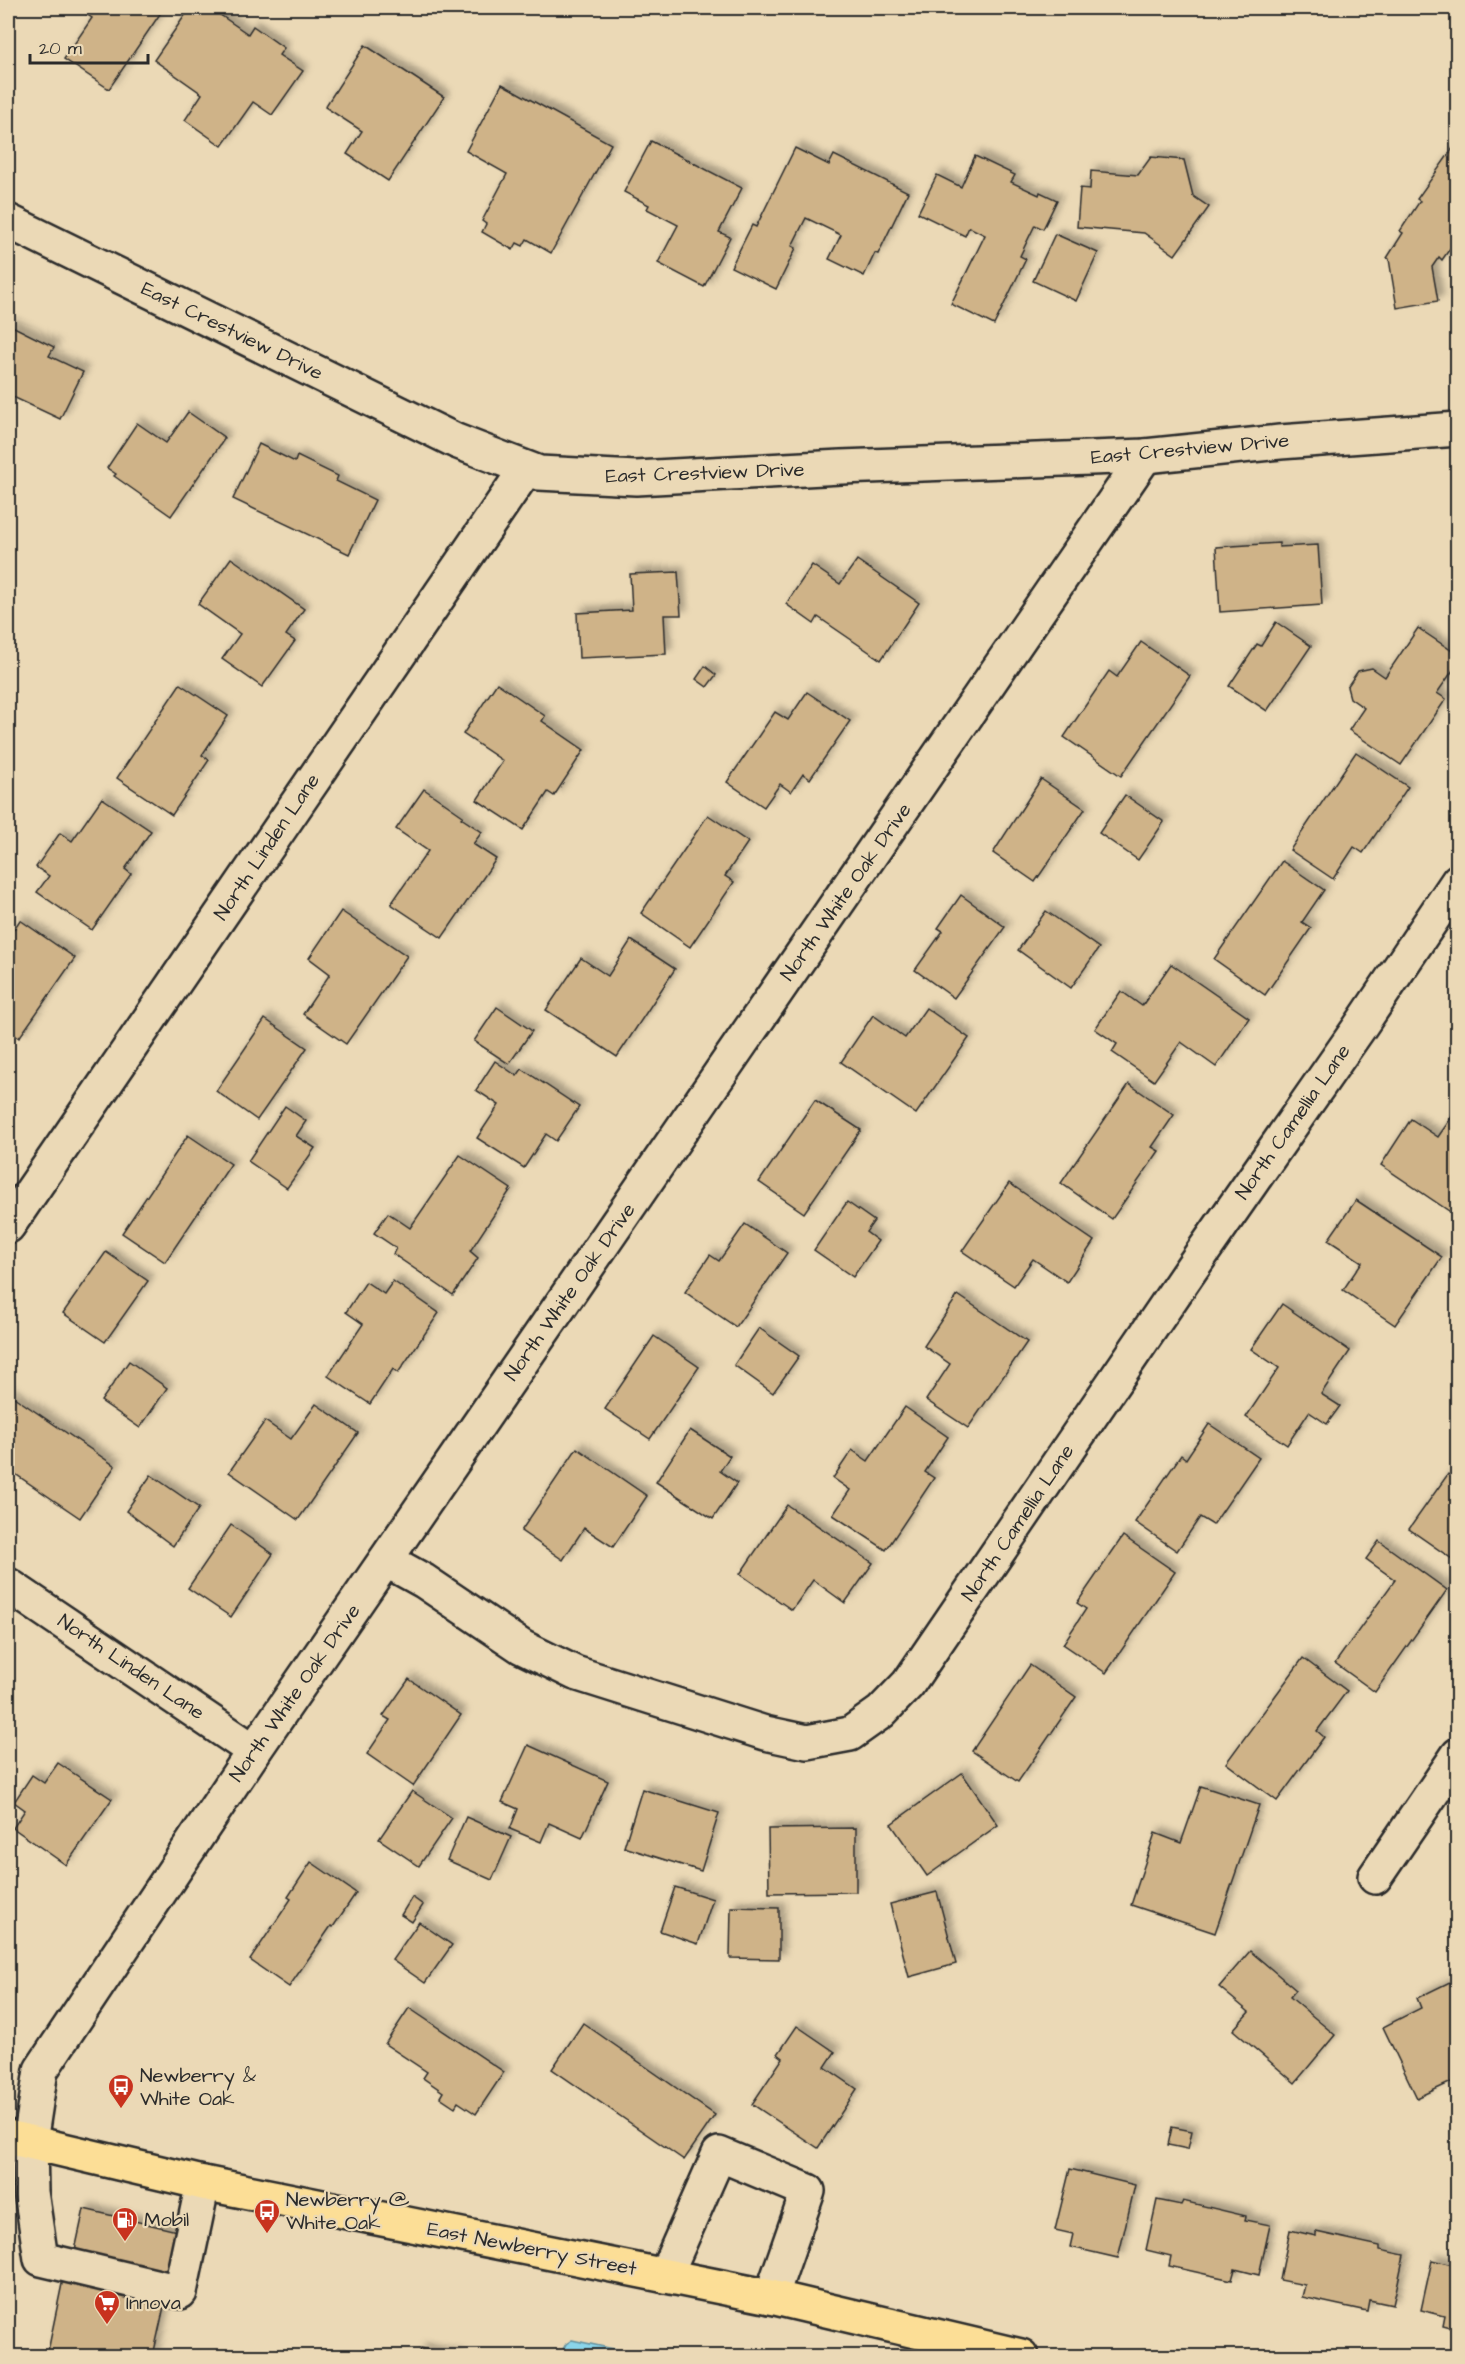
<svg xmlns="http://www.w3.org/2000/svg" width="1465" height="2364" viewBox="0 0 1465 2364" font-family="'Architects Daughter',sans-serif">
  <style>
    .water { fill: #8ad5ea; stroke: #64919e; stroke-width: 1.5 }
    .building { fill: #cfb388; stroke: #2b2b2b; stroke-width: 1.5; filter: url(#shadow) }
    .lines { fill: none; stroke-linecap: round; stroke-linejoin: round }
    .minor-casing { stroke: #2b2b2b; stroke-width: 38 }
    .major-casing { stroke: #2b2b2b; stroke-width: 38 }
    .minor { stroke: #ebd9b6; stroke-width: 33 }
    .major { stroke: #fcde96; stroke-width: 33 }
    .labels { text-anchor: middle; dominant-baseline: central; stroke-width: 4.5; stroke-linejoin: round; paint-order: stroke }
    .street-label { font-size: 20px; fill: #2b2b2b; stroke: #ebd9b6 }
    .poi-label { font-size: 20px; fill: #2b2b2b; stroke: #ebd9b6; text-anchor: start }
  </style>
  <defs>
    <filter id="shadow"><feDropShadow dx="5.5" dy="-5.5" stdDeviation="3" flood-color="#0004"/></filter>
  </defs>
  <rect width="100%" height="100%" fill="#ebd9b6"/>
  <filter id="ink" filterUnits="userSpaceOnUse"><feTurbulence type="fractalNoise" baseFrequency=".0167" numOctaves="2"/><feDisplacementMap in="SourceGraphic" scale="12" xChannelSelector="R" yChannelSelector="G"/><feConvolveMatrix kernelMatrix="1 2 1 2 8 2 1 2 1" color-interpolation-filters="sRGB"/></filter>
  <g filter="url(#ink)">
    <!-- water -->
    <polygon class="water" points="572,2340 646,2356 559,2356 566,2344"/>
    <!-- building -->
    <g class="building">
      <polygon points="77,8 164,8 109,89 64,59 92,18"/>
      <polygon points="190,8 210,8 248,34 253,26 284,48 279,55 303,71 272,115 253,102 222,146 185,120 202,94 154,60"/>
      <polygon points="365,45 444,97 388,181 347,154 362,131 325,107"/>
      <polygon points="502,84 611,144 551,253 527,239 523,246 517,243 513,250 482,232 486,224 482,221 507,174 466,151"/>
      <polygon points="651,141 742,188 719,232 730,237 704,287 658,263 678,225 647,209 649,205 624,192"/>
      <polygon points="1458,141 1458,237 1442,260 1439,257 1432,267 1438,301 1397,308 1389,259 1387,258 1403,233 1400,231 1420,201 1417,199"/>
      <polygon points="795,148 829,165 834,155 908,192 878,254 875,253 864,276 829,259 841,235 806,218 792,246 796,248 776,289 731,267 752,225 756,227"/>
      <polygon points="975,156 1015,175 1011,182 1039,195 1040,192 1057,200 1043,229 1035,225 1020,256 1026,259 994,325 951,304 985,235 969,227 965,236 918,213 937,175 961,187"/>
      <polygon points="1151,157 1184,160 1193,196 1209,207 1175,255 1144,233 1077,227 1080,188 1090,189 1091,171 1138,175"/>
      <polygon points="1055,234 1098,253 1076,301 1033,281"/>
      <polygon points="8,324 54,347 49,356 83,372 60,419 11,396 8,404"/>
      <polygon points="188,412 225,438 171,516 114,476 116,474 107,468 137,423 166,443"/>
      <polygon points="259,444 295,462 297,456 338,476 336,481 375,500 349,554 233,499"/>
      <polygon points="1458,519 1458,579 1454,520"/>
      <polygon points="1279,543 1279,547 1318,545 1322,605 1220,612 1216,547"/>
      <polygon points="231,558 304,609 286,635 295,641 262,687 222,659 240,634 198,604"/>
      <polygon points="857,560 919,603 881,660 818,617 814,624 786,604 812,565 840,584"/>
      <polygon points="678,572 681,615 664,615 666,654 579,658 577,613 632,610 630,574"/>
      <polygon points="1276,622 1311,646 1267,711 1229,686 1257,644 1261,646"/>
      <polygon points="1418,628 1458,655 1458,663 1437,693 1446,699 1401,765 1349,730 1364,708 1350,698 1347,687 1358,671 1372,668 1385,677"/>
      <polygon points="1141,642 1190,676 1121,776 1064,737 1109,671 1117,677"/>
      <polygon points="705,666 716,675 707,687 696,679"/>
      <polygon points="497,683 545,716 542,721 584,750 554,796 548,792 523,830 477,800 503,761 463,734"/>
      <polygon points="180,684 228,716 202,755 209,760 172,815 117,778"/>
      <polygon points="807,692 850,721 810,779 803,774 791,792 780,784 764,807 727,782 775,712 788,720"/>
      <polygon points="1356,752 1408,787 1363,853 1354,847 1333,879 1290,850"/>
      <polygon points="1041,779 1085,809 1035,882 993,853"/>
      <polygon points="424,789 463,816 461,818 482,832 473,844 496,859 442,938 391,904 428,851 396,829"/>
      <polygon points="1125,795 1164,822 1138,860 1099,833"/>
      <polygon points="102,798 151,831 125,869 131,874 92,930 37,892 49,876 36,867 60,833 72,841"/>
      <polygon points="708,815 748,842 725,876 734,882 690,947 641,913"/>
      <polygon points="1282,861 1324,890 1302,922 1311,928 1265,995 1214,959"/>
      <polygon points="961,895 1005,927 954,998 915,970 943,931 938,928"/>
      <polygon points="341,911 407,956 346,1044 303,1014 330,974 309,958"/>
      <polygon points="1046,911 1099,948 1071,988 1018,950"/>
      <polygon points="20,920 75,958 19,1038 8,1030 8,938"/>
      <polygon points="631,940 675,969 617,1057 546,1010 581,958 608,976"/>
      <polygon points="1171,964 1249,1018 1216,1067 1181,1042 1154,1081 1112,1052 1117,1044 1095,1029 1121,991 1142,1006"/>
      <polygon points="497,1007 532,1031 509,1064 474,1041"/>
      <polygon points="926,1008 969,1038 916,1114 841,1062 873,1015 905,1038"/>
      <polygon points="265,1019 307,1048 257,1120 216,1091"/>
      <polygon points="495,1061 517,1076 522,1069 579,1107 556,1141 546,1134 524,1168 477,1138 499,1105 476,1090"/>
      <polygon points="1129,1084 1174,1115 1152,1147 1159,1151 1112,1219 1061,1183"/>
      <polygon points="815,1100 861,1130 804,1213 759,1182"/>
      <polygon points="285,1106 306,1121 296,1136 315,1148 287,1188 248,1161"/>
      <polygon points="1458,1108 1458,1211 1455,1215 1381,1165 1411,1119 1438,1137"/>
      <polygon points="188,1135 231,1164 165,1262 122,1233"/>
      <polygon points="460,1155 511,1189 470,1251 478,1258 453,1295 393,1254 396,1248 374,1233 388,1213 410,1228"/>
      <polygon points="1009,1183 1094,1241 1067,1282 1033,1259 1014,1286 962,1251"/>
      <polygon points="1356,1200 1442,1257 1395,1325 1343,1290 1362,1262 1328,1240"/>
      <polygon points="847,1202 874,1221 866,1232 878,1241 853,1277 814,1250"/>
      <polygon points="745,1224 787,1253 736,1327 685,1292 710,1255 719,1261"/>
      <polygon points="106,1252 148,1281 105,1342 63,1313"/>
      <polygon points="393,1281 439,1313 398,1373 393,1369 370,1404 328,1376 363,1324 346,1312 366,1282 384,1294"/>
      <polygon points="958,1295 1027,1342 968,1428 926,1400 950,1364 924,1346"/>
      <polygon points="1282,1304 1350,1351 1321,1394 1340,1406 1327,1424 1309,1412 1287,1445 1246,1417 1279,1368 1251,1349"/>
      <polygon points="759,1328 799,1356 773,1393 734,1365"/>
      <polygon points="654,1336 699,1367 650,1439 605,1409"/>
      <polygon points="129,1361 167,1388 140,1428 101,1401"/>
      <polygon points="8,1393 115,1466 80,1518 8,1469 13,1462 8,1458"/>
      <polygon points="316,1404 358,1433 298,1520 229,1472 265,1421 291,1439"/>
      <polygon points="905,1407 948,1437 925,1472 934,1478 886,1550 833,1515 850,1490 833,1478 852,1450 868,1461"/>
      <polygon points="1209,1424 1259,1458 1213,1525 1200,1517 1177,1551 1135,1522 1181,1455 1186,1459"/>
      <polygon points="690,1430 730,1456 720,1471 737,1483 713,1519 656,1482"/>
      <polygon points="577,1448 647,1496 613,1547 584,1528 563,1560 521,1531"/>
      <polygon points="1458,1471 1458,1563 1409,1529 1448,1474 1453,1478"/>
      <polygon points="151,1475 199,1508 173,1546 126,1511"/>
      <polygon points="787,1505 873,1563 845,1603 813,1580 792,1610 740,1574"/>
      <polygon points="231,1525 273,1554 231,1617 188,1588"/>
      <polygon points="1123,1536 1175,1572 1106,1673 1063,1644 1086,1609 1077,1603"/>
      <polygon points="1379,1541 1447,1590 1375,1692 1335,1663 1395,1580 1366,1559"/>
      <polygon points="1303,1658 1347,1691 1317,1731 1324,1737 1277,1801 1226,1763"/>
      <polygon points="1030,1665 1076,1697 1018,1782 972,1751"/>
      <polygon points="409,1679 461,1715 413,1786 367,1754 390,1720 383,1716"/>
      <polygon points="528,1745 608,1781 582,1838 549,1823 541,1842 510,1829 518,1809 502,1802"/>
      <polygon points="58,1763 112,1799 66,1865 13,1828 25,1810 14,1802 32,1775 44,1783"/>
      <polygon points="962,1773 998,1825 927,1876 891,1824"/>
      <polygon points="1201,1786 1259,1805 1215,1933 1131,1905 1155,1833 1181,1843"/>
      <polygon points="642,1789 719,1813 701,1871 624,1847"/>
      <polygon points="412,1791 452,1818 419,1866 379,1839"/>
      <polygon points="466,1817 511,1837 492,1880 447,1860"/>
      <polygon points="856,1828 856,1892 769,1893 768,1829"/>
      <polygon points="311,1862 356,1893 333,1927 331,1926 289,1987 250,1960 291,1899 288,1897"/>
      <polygon points="675,1887 713,1899 698,1944 660,1931"/>
      <polygon points="937,1892 956,1964 909,1977 890,1904"/>
      <polygon points="412,1897 423,1905 412,1922 401,1915"/>
      <polygon points="731,1907 779,1908 779,1959 730,1958"/>
      <polygon points="419,1922 452,1945 425,1983 392,1960"/>
      <polygon points="1250,1951 1296,1990 1290,1997 1335,2035 1295,2083 1233,2030 1249,2012 1219,1987"/>
      <polygon points="1458,1978 1458,2029 1454,2031 1458,2039 1458,2079 1417,2098 1383,2027 1421,2008 1417,1998"/>
      <polygon points="409,2008 504,2072 476,2114 458,2102 455,2107 440,2097 443,2092 423,2078 427,2072 385,2044"/>
      <polygon points="583,2023 715,2115 684,2160 552,2069"/>
      <polygon points="797,2026 835,2052 825,2067 857,2089 818,2148 752,2104 783,2058 778,2054"/>
      <polygon points="1172,2127 1192,2131 1188,2149 1168,2145"/>
      <polygon points="1070,2169 1135,2185 1118,2258 1070,2247 1073,2234 1055,2230"/>
      <polygon points="1157,2200 1181,2205 1183,2201 1246,2216 1245,2220 1270,2225 1259,2275 1235,2269 1232,2280 1169,2266 1171,2256 1146,2250"/>
      <polygon points="84,2209 177,2231 167,2277 74,2255"/>
      <polygon points="1290,2230 1316,2236 1316,2232 1380,2246 1380,2250 1404,2255 1393,2305 1369,2300 1367,2311 1302,2297 1305,2285 1280,2280"/>
      <polygon points="1432,2260 1456,2266 1458,2262 1458,2330 1443,2326 1445,2316 1421,2310"/>
      <polygon points="63,2279 165,2302 153,2356 138,2356 114,2351 113,2356 47,2356"/>
      <polygon points="421,2348 458,2356 419,2356"/>
    </g>
    <g class="lines">
      <defs>
        <g id="minor">
          <polyline points="8,221 456,441 539,473 636,478 841,467 1145,456 1280,442 1458,429"/>
          <polyline points="8,1226 526,469"/>
          <polyline points="386,1560 424,1581 522,1647 575,1673 765,1733 807,1742 850,1734 881,1712 908,1684 1191,1269 1359,1028 1458,881"/>
          <polyline points="8,1585 254,1751"/>
          <polyline points="1375,1877 1458,1755"/>
          <polyline points="203,2183 180,2292 41,2259 31,2192 30,2142 41,2070 254,1751 1145,456"/>
          <polyline points="665,2276 719,2154 808,2191 771,2297"/>
        </g>
        <polyline id="major" points="8,2137 203,2183 771,2297 1021,2356"/>
      </defs>
      <!-- minor casing -->
      <use href="#minor" class="minor-casing"/>
      <!-- major casing -->
      <use href="#major" class="major-casing"/>
      <!-- minor -->
      <use href="#minor" class="minor"/>
      <!-- major -->
      <use href="#major" class="major"/>
    </g>
  </g>
  <!-- icons -->
  <defs>
    <symbol id="bus-pin" viewBox="-11 -11 22 30"><path d="M0 17L-7.5 6A9.5 9.5 0 1 1 7.5 6Z" fill="#c8321e" stroke="#ebd9b6"/><path d="M-5-6H5V4H4V6H2V4H-2V6H-4V4H-5ZM-3.5-4V0h7V-4ZM-3.5 1.2v1.5H-2V1.2ZM2 1.2v1.5H3.5V1.2Z" fill="#fff"/></symbol>
    <symbol id="fuel-pin" viewBox="-11 -11 22 30"><path d="M0 17L-7.5 6A9.5 9.5 0 1 1 7.5 6Z" fill="#c8321e" stroke="#ebd9b6"/><path d="M-5.5-6h7V0h2V4h1.3V-2.5L3-4.5l.8-.8L6-3V5H2.5V1h-1V6h-7ZM-4.2-4.7v3.2H.2V-4.7Z" fill="#fff"/></symbol>
    <symbol id="supermarket-pin" viewBox="-11 -11 22 30"><path d="M0 17L-7.5 6A9.5 9.5 0 1 1 7.5 6Z" fill="#c8321e" stroke="#ebd9b6"/><path d="M-6-5.5h2.5l.6 2H6L4.5 2H-2.5L-4.4-4H-6ZM-1.5 3.2a1.3 1.3 0 1 0 .1 0ZM3 3.2a1.3 1.3 0 1 0 .1 0Z" fill="#fff"/></symbol>
  </defs>
  <g fill-rule="evenodd">
    <use href="#bus-pin" x="106" y="2072" width="30" height="40"/>
    <use href="#bus-pin" x="252" y="2197" width="30" height="40"/>
    <use href="#fuel-pin" x="110" y="2205" width="30" height="40"/>
    <use href="#supermarket-pin" x="92" y="2288" width="30" height="40"/>
  </g>
  <g class="labels">
    <!-- street labels -->
    <g class="street-label">
      <text transform="translate(232 331) rotate(26)">East Crestview Drive</text>
      <text transform="translate(1190 449) rotate(-5)">East Crestview Drive</text>
      <text transform="translate(705 473) rotate(-2)">East Crestview Drive</text>
      <text transform="translate(267 847) rotate(-56)">North Linden Lane</text>
      <text transform="translate(846 892) rotate(-55)">North White Oak Drive</text>
      <text transform="translate(1293 1122) rotate(-55)">North Camellia Lane</text>
      <text transform="translate(570 1292) rotate(-55)">North White Oak Drive</text>
      <text transform="translate(1018 1523) rotate(-56)">North Camellia Lane</text>
      <text transform="translate(131 1667) rotate(34)">North Linden Lane</text>
      <text transform="translate(295 1693) rotate(-55)">North White Oak Drive</text>
      <text transform="translate(532 2249) rotate(11)">East Newberry Street</text>
    </g>
    <!-- poi labels -->
    <g class="poi-label">
      <text x="140" y="2076">Newberry &amp;<tspan x="140" dy="23">White Oak</tspan></text>
      <text x="286" y="2200">Newberry @<tspan x="286" dy="23">White Oak</tspan></text>
      <text x="144" y="2220">Mobil</text>
      <text x="126" y="2303">Innova</text>
    </g>
  </g>
  <!-- margin -->
  <rect width="1465" height="2364" fill="none" stroke="#ebd9b6" stroke-width="30"/>
  <rect x="15" y="15" width="1435" height="2334" fill="none" stroke="#2b2b2b" stroke-width="2" filter="url(#ink)"/>
  <!-- scale -->
  <path d="M30 54v9h118v-9" fill="none" stroke="#2b2b2b" stroke-width="3"/>
  <text x="39" y="54" font-size="18" fill="#2b2b2b" stroke="#ebd9b6" stroke-width="4.5" paint-order="stroke">20 m</text>
</svg>
